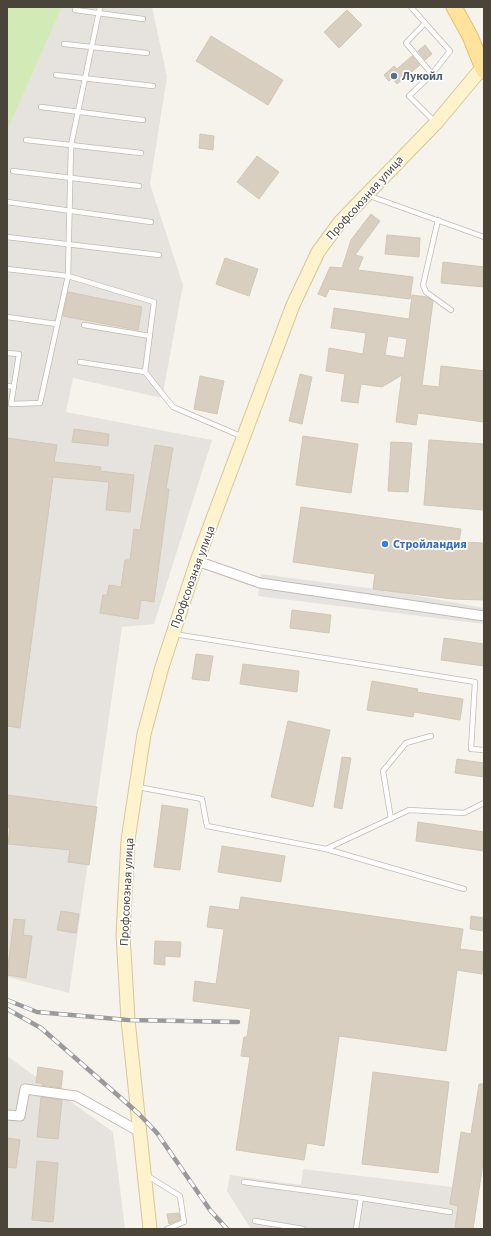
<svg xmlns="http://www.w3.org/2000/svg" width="491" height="1236" viewBox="0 0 491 1236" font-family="'Source Sans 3',sans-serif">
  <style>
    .industrial { fill: #e6e2dd }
    .green { fill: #d2eab5 }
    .parking { fill: #e5e3e0 }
    .building { fill: #d8cfc1; stroke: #d3c7b4; fill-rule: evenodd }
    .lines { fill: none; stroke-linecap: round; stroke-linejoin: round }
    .service-casing { stroke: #c2bbae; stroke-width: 6 }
    .minor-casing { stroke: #c2bbae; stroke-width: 11 }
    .secondary-casing { stroke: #d6c79b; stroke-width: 15 }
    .primary-casing { stroke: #e6c16a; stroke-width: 17 }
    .service { stroke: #fff; stroke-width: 4.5 }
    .minor { stroke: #fff; stroke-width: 9 }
    .secondary { stroke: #fff3cd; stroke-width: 13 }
    .primary { stroke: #ffe39c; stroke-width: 15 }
    .rail-casing { stroke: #9a9a9a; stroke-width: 4.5 }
    .rail { stroke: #fff; stroke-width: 3; stroke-dasharray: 9; stroke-linecap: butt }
    .service-dot { fill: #5c6f8a; stroke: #fff; stroke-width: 1.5 }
    .shop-dot { fill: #3f7fe0; stroke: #fff; stroke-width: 1.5 }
    .labels { text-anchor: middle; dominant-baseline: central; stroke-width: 3.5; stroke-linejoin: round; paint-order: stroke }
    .service-label { font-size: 12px; font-weight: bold; fill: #4e5e75; stroke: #fff; text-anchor: start }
    .street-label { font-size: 12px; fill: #4b4439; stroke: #fff }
    .shop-label { font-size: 12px; font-weight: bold; fill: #366cbe; stroke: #fff; text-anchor: start }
  </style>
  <rect width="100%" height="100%" fill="#f6f3ec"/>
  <!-- industrial -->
  <g class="industrial">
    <polygon points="62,7 152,7 167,77 150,184 183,285 162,398 73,378 66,412 212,440 154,624 122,627 69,993 7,977 7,131"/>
    <polygon points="7,1056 113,1132 125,1229 7,1229"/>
    <polygon points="303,1169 461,1188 455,1229 251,1229 227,1191 230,1175 301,1185"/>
  </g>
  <!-- green -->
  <polygon class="green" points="7,7 62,7 7,131"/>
  <!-- parking -->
  <polygon class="parking" points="261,574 391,591 484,608 484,624 258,596"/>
  <!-- building -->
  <g class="building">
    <polygon points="347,10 362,25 339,48 324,32"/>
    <polygon points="211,36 283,80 268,105 196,61"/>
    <polygon points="425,45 432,54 425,60 418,51"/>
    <polygon points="412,56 420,65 397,84 392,78 389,81 384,75 394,66 397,69"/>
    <polygon points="200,134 214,136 213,150 199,148"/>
    <polygon points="257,156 279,172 259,199 237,182"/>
    <polygon points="371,214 380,221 355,255 363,257 358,270 413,277 410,299 329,289 326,297 318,294 330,267 342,268 351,240"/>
    <polygon points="387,235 420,238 419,257 385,254"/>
    <polygon points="225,258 258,269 249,296 216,284"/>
    <polygon points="443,262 484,267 484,287 441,283"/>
    <polygon points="68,292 142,307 138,330 63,316"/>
    <path d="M412,295L427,297L433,301L422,385L439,387L441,366L484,371V422L418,413L416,425L396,422L402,375L382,387L361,384L358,403L341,401L345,374L326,371L329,348L363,354L366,333L331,328L334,308L409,319ZM388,336L407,339L404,358L385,355Z"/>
    <polygon points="300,374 312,377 302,424 289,421"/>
    <polygon points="200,376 224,381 217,414 194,409"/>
    <polygon points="74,429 109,434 108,446 72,442"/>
    <polygon points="303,436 358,444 351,493 296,485"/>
    <polygon points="7,438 57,445 54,462 101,467 100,471 134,475 130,512 106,510 109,482 53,477 20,728 7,726"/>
    <polygon points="429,440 484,444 484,510 424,505"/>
    <polygon points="391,442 412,443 408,492 388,491"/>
    <polygon points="155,445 173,448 166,489 169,489 154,602 141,600 138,619 100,613 103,595 107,595 109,585 121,587 125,560 130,560 134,529 140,530"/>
    <polygon points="301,507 461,529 459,542 484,543 484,600 452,599 373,589 375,574 293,562"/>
    <polygon points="292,610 331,615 329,633 290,628"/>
    <polygon points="444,638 484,644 484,666 441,660"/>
    <polygon points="196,654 213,656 209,681 192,679"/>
    <polygon points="243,664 299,671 297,692 240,684"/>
    <polygon points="372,681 418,689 417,692 463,699 460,720 414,712 413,717 367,710"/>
    <polygon points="288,721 330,730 313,807 271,797"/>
    <polygon points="342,757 351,758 342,809 334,807"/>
    <polygon points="457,759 484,763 484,777 455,773"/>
    <polygon points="7,795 97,807 89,865 68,862 70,850 8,844 10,827 7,827"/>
    <polygon points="162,805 188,809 180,870 154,867"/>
    <polygon points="418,822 484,832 484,851 416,841"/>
    <polygon points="222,846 285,856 281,882 218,872"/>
    <polygon points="241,897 463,929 460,949 484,952 482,974 457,970 446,1051 339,1036 324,1146 307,1143 304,1160 236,1150 250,1057 241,1056 244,1037 247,1037 251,1009 193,1001 195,981 216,984 224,929 207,927 210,906 239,910"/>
    <polygon points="61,911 79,914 76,933 57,930"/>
    <polygon points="471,916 484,918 484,931 470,929"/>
    <polygon points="14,919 25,920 23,935 32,936 26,978 7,975"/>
    <polygon points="155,941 181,942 180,957 165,956 165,965 154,964"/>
    <polygon points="38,1067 63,1071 61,1088 42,1085 42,1083 36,1083"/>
    <polygon points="373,1072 449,1082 438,1173 362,1164"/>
    <polygon points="479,1084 484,1084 484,1157 473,1229 455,1229 458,1206 450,1204 461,1132 471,1134"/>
    <polygon points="41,1097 62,1100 58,1139 37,1137"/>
    <polygon points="7,1138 20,1140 16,1168 7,1167"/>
    <polygon points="37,1161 58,1163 53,1222 32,1220"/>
    <polygon points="179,1213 180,1220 169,1224 167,1214"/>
  </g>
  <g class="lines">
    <defs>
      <g id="service">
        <polyline points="100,7 71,145 68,276 154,302 145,372 173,407 243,437"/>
        <polyline points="411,7 425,23 406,43 432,74 409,96 435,122"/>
        <polyline points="75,10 143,19"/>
        <polyline points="425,23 450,51 432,74"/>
        <polyline points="64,44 147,53"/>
        <polyline points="56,75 153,86"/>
        <polyline points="41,107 143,120"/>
        <polyline points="26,140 141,153"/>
        <polyline points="13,171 139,186"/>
        <polyline points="367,195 484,237"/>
        <polyline points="7,202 151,222"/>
        <polyline points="438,220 423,285 426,292 451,310"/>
        <polyline points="7,237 159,255"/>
        <polyline points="7,269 68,276 40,403 11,404 19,354 7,353"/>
        <polyline points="7,317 57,324"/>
        <polyline points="84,325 150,336"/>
        <polyline points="80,362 145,372"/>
        <polyline points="7,386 14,387"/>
        <polyline points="174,634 475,682 471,749 484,750"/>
        <polyline points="138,787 202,799 207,826 326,849 464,889"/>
        <polyline points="391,819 383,771 406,743 431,736"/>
        <polyline points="326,849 409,810 464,813 484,803"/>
        <polyline points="146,1175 180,1196 184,1222 167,1229"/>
        <polyline points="244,1182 361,1198 450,1212"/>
        <polyline points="255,1221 303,1229"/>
        <polyline points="356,1229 361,1198"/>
      </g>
      <g id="minor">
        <polyline points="197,561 260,583 484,616"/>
        <polyline points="7,1115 20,1116 25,1089 76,1096 140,1132"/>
      </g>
      <polyline id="secondary" points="150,1229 128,1020 123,934 128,840 144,734 162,667 197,561 293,305 318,252 340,222 436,123 482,68"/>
      <polyline id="primary" points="454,7 470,36 484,71"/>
    </defs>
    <!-- service casing -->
    <use href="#service" class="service-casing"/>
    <!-- minor casing -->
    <use href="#minor" class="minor-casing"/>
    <!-- secondary casing -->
    <use href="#secondary" class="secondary-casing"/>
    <!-- primary casing -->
    <use href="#primary" class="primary-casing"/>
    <!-- service -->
    <use href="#service" class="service"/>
    <!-- minor -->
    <use href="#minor" class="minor"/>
    <!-- secondary -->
    <use href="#secondary" class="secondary"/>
    <!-- primary -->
    <use href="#primary" class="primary"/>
    <defs>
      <g id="rail">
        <polyline points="7,1000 37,1012 128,1020 238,1022"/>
        <polyline points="7,1009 41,1028 138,1113 157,1133 210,1210 227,1229"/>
      </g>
    </defs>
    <!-- rail casing -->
    <use href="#rail" class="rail-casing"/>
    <!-- rail -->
    <use href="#rail" class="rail"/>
  </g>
  <!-- markers -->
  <circle class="service-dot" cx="394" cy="76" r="4"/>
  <circle class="shop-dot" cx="385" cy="544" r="4"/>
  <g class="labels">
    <!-- service labels -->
    <g class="service-label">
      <text x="402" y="76">Лукойл</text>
    </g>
    <!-- street labels -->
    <g class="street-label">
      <text transform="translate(365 198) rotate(-48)">Профсоюзная улица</text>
      <text transform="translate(193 577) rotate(-70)">Профсоюзная улица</text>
      <text transform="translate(127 892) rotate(-87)">Профсоюзная улица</text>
    </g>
    <!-- shop labels -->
    <g class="shop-label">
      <text x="393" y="544">Стройландия</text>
    </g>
  </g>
  <!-- border -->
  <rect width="491" height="1236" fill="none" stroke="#4b4439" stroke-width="16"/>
</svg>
